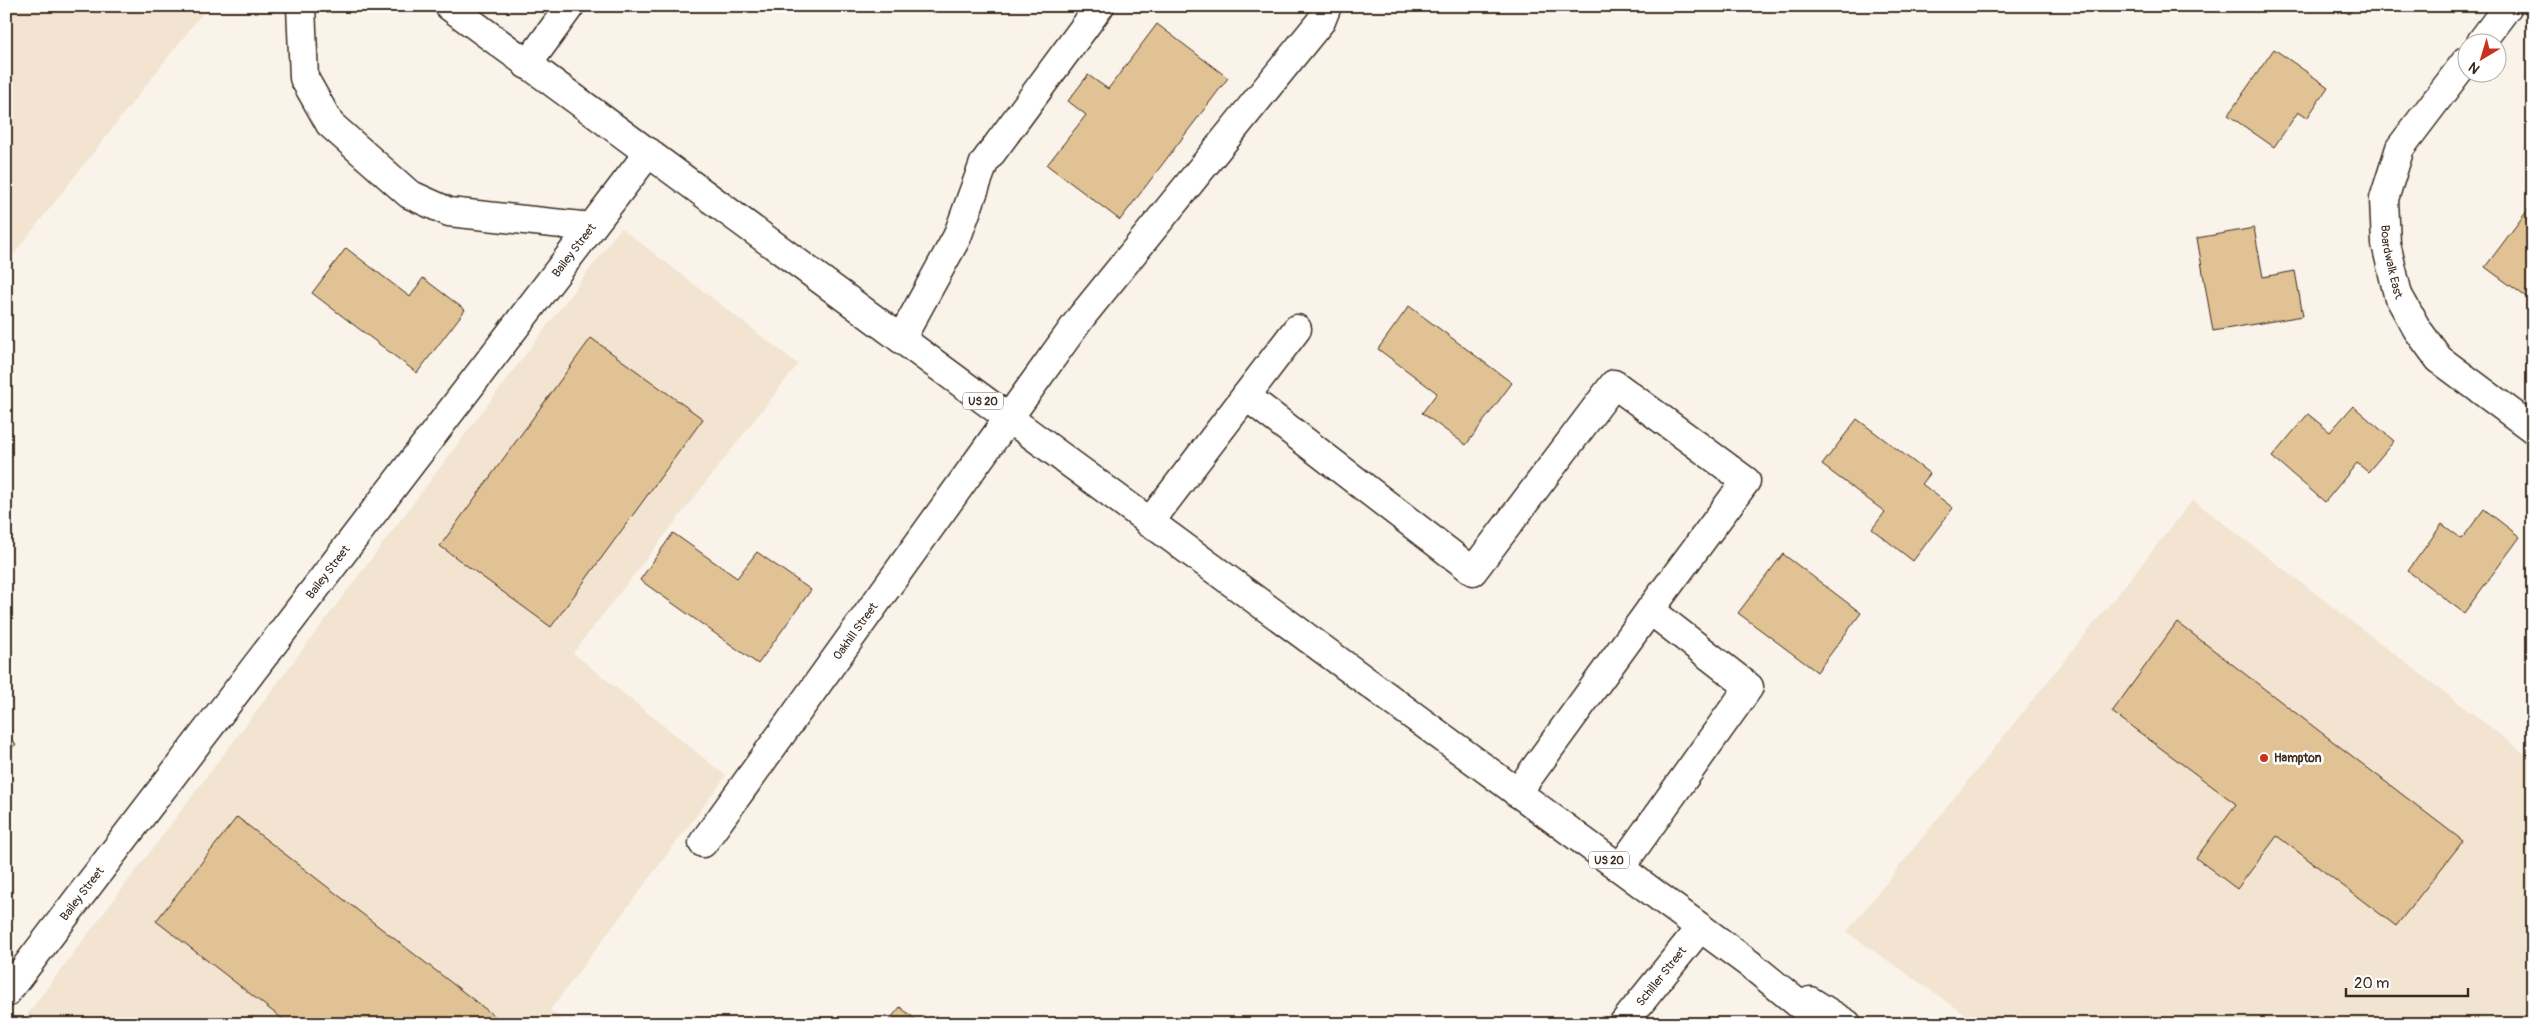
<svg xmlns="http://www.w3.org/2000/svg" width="2539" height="1030" viewBox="0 0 2539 1030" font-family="Pangolin,sans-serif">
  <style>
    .built { fill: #f2e4d0 }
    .building { fill: #e1c294; stroke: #3b2a1e }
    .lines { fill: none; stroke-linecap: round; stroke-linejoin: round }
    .minor-casing { stroke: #3b2a1e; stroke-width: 31 }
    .major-casing { stroke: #3b2a1e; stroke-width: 31 }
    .minor { stroke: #fff; stroke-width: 28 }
    .major { stroke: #fff; stroke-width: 28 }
    .poi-dot { fill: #c8321e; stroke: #fff; stroke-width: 2 }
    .labels { text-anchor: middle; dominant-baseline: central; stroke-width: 5; stroke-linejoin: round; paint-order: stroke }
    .shield { fill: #fff; stroke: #766a62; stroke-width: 1 }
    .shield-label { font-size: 11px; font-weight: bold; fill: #3b2a1e }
    .street-label { font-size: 12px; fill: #3b2a1e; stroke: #fff }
    .poi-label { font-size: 12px; font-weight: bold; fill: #3b2a1e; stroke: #fff; text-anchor: start }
  </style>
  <rect width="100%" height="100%" fill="#f9f3ea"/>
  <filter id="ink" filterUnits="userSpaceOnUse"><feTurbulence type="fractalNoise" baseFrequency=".02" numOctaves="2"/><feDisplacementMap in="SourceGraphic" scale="10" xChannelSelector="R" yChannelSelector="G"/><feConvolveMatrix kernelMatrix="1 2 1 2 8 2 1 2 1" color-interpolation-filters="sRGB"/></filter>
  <g filter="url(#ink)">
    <!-- built -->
    <g class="built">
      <polygon points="6,6 208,6 6,264"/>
      <polygon points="621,228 798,364 573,653 726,776 550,1010 567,1024 20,1024"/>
      <polygon points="2193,500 2533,760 2533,1024 1979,1024 1847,932"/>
    </g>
    <!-- building -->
    <g class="building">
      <polygon points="2339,6 2355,6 2349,14"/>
      <polygon points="1157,24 1228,78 1120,220 1047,165 1086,115 1068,101 1088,75 1108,89"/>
      <polygon points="2274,49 2328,87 2307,118 2298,112 2274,147 2228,115"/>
      <polygon points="2533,203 2533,302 2485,267"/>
      <polygon points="2254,228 2263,277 2295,271 2303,316 2213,331 2197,238"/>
      <polygon points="346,248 410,297 423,278 465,310 417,373 312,293"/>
      <polygon points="1409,306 1512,383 1466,445 1422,413 1437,393 1378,349"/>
      <polygon points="591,338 703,419 551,627 440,546"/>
      <polygon points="2353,406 2394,441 2368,472 2357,463 2325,502 2272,457 2308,414 2330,432"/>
      <polygon points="1857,419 1930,474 1922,484 1953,508 1913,561 1872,529 1885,512 1822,465"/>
      <polygon points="2484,509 2520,537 2464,613 2408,571 2442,524 2462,539"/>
      <polygon points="673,533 737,578 757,552 811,590 758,664 640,580"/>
      <polygon points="1783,554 1861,613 1817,672 1738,613"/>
      <polygon points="2177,622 2463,841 2396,926 2277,836 2237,889 2196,858 2236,804 2112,712"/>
      <polygon points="6,727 12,731 7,736 16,744 6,755"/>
      <polygon points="237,817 497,1018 493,1024 289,1024 156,921"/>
      <polygon points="900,1007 921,1024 886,1024"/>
    </g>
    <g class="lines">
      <defs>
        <g id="minor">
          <polyline points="301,6 304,78 330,124 409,194 449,212 591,227"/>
          <polyline points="2481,42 2508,6"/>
          <path id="s1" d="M2466,61L2400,148L2384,199L2386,244L2398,295L2417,329L2439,359L2533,429"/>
          <polyline points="527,65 570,6"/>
          <polyline points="901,339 957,237 984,163 1100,6"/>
          <polyline points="1246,396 1473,571 1614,384 1746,481 1650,610 1517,793"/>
          <polyline points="1149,523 1297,329"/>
          <path id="s2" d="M703,843L1082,316L1321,21L1327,6"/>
          <polyline points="1620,868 1749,687 1650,610"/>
          <path id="s3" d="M6,993L649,152"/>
          <path id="s4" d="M1623,1024L1700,928"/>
        </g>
        <g id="major">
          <polyline points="449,6 1620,868 1751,965 1823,1024"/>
          <polyline points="1810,1001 1847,1024"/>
        </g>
      </defs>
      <!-- minor casing -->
      <use href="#minor" class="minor-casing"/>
      <!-- major casing -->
      <use href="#major" class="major-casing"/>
      <!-- minor -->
      <use href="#minor" class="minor"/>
      <!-- major -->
      <use href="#major" class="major"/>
    </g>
  </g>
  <!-- markers -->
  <circle class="poi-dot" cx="2264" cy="758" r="5"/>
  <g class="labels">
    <!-- shield labels -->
    <g class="shield">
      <rect x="963" y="392.5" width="40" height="17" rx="4"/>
      <rect x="1589" y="851.5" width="40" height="17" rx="4"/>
    </g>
    <g class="shield-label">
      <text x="983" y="401">US 20</text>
      <text x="1609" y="860">US 20</text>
    </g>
    <!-- street labels -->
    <g class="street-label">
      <text stroke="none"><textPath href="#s3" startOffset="935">Bailey Street</textPath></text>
      <text stroke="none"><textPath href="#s1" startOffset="226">Boardwalk East</textPath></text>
      <text stroke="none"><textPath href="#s3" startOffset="530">Bailey Street</textPath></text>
      <text stroke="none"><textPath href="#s2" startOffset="261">Oakhill Street</textPath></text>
      <text stroke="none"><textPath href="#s3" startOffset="125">Bailey Street</textPath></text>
      <text stroke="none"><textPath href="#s4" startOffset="61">Schiller Street</textPath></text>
    </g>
    <!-- poi labels -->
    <g class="poi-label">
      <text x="2274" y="758">Hampton</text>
    </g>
  </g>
  <!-- margin -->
  <rect width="2539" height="1030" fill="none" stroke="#fff" stroke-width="25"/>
  <rect x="12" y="12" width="2514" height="1005" fill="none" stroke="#3b2a1e" stroke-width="2" filter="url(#ink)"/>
  <!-- north arrow -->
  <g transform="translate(2482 58) rotate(218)"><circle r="24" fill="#ffffff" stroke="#b1aaa5"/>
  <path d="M0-4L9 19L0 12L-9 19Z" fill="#c8321e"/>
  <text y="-8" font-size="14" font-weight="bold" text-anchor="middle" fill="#3b2a1e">N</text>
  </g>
  <!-- scale -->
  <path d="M2346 988v8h122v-8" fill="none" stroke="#3b2a1e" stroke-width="2.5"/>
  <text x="2354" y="988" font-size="15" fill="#3b2a1e" stroke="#ffffff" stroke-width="4" paint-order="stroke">20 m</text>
</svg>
